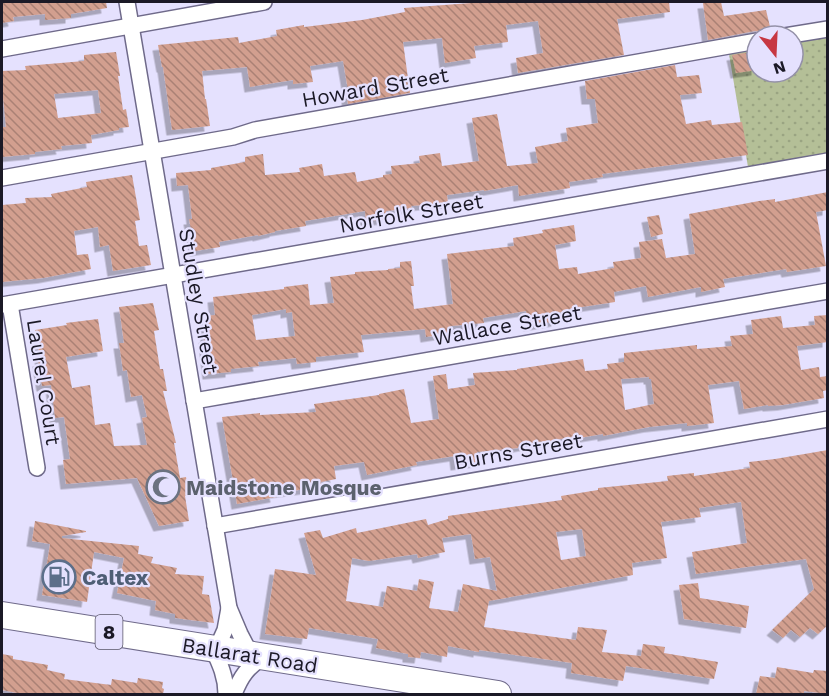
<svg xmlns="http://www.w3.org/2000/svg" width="829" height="696" viewBox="0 0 829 696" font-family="'Work Sans',sans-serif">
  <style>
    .park { fill: url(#park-dots) }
    .building { fill: url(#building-back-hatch); fill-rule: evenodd; filter: url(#shadow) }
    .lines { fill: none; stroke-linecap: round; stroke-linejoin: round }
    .minor-casing { stroke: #6f6a8a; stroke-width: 18 }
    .trunk-casing { stroke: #6f6a8a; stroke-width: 28 }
    .minor { stroke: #fff; stroke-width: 15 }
    .trunk { stroke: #fff; stroke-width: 26 }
    .labels { text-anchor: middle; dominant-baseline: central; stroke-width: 4.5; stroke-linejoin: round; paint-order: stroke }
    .shield { fill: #e5e1fe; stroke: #585567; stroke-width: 1.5 }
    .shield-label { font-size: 20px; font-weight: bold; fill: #1b1926 }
    .street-label { font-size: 21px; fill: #1b1926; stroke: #e5e1fe }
    .worship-label { font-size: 21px; font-weight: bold; fill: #5b616d; stroke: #e5e1fe; text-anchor: start }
    .service-label { font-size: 21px; font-weight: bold; fill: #4e5e75; stroke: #e5e1fe; text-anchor: start }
  </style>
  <defs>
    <pattern id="park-dots" width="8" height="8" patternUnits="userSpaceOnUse" patternTransform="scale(1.5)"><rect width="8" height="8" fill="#b4bf97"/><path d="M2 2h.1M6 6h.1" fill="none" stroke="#9aa482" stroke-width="1.8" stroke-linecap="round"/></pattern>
    <pattern id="building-back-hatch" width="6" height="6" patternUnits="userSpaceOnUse" patternTransform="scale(1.5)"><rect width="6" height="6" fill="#d29f8f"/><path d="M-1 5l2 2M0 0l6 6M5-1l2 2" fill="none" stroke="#aa8175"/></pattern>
    <filter id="shadow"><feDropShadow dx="-5.5" dy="5.5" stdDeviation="0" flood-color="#0004"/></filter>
  </defs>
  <rect width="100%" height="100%" fill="#e5e1fe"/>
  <!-- park -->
  <polygon class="park" points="827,36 827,153 748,167 729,54 757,49 757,72 793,72 793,43"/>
  <!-- building -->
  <g class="building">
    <polygon points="2,2 106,2 107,8 71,14 71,18 45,20 45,14 13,17 14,21 2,23"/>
    <polygon points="471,2 669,2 670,12 617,19 624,55 518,73 516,58 543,53 538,21 506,25 508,42 474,46 476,58 445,63 442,38 403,42 410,93 348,104 346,91 348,90 343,61 310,66 313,82 293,84 293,80 250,87 247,67 202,71 205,99 206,99 210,126 172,130 163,67 162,67 158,45 238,37 239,43 277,36 276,30 304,25 304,27 362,20 405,12 404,8 471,3"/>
    <polygon points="721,2 724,16 766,10 772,35 765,36 761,32 755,31 708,40 703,3"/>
    <polygon points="757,51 757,70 736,73 732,55"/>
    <path d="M116,52L120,76H118L123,110L126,109L129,127L119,128V130L91,135L92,143L61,146L62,149L35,152V154L2,157V127H6L2,88V71L26,70L25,66L84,61V55ZM98,90L101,113L58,118L54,94Z"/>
    <polygon points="675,65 677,77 699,75 702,93 680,95 686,124 711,120 712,125 742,122 748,155 602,174 603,177 569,182 570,188 519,196 518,185 484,191 484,190 447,195 448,203 411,206 412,208 386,211 387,219 366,221 365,211 305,221 306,226 275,231 275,232 258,236 258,235 219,242 220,247 195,251 189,219 192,219 188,185 177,186 176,173 211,170 211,168 245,162 245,157 263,154 265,175 300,172 299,168 322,164 324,176 355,172 357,182 383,177 383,175 392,174 391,166 420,163 419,156 440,153 442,166 479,161 472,118 497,114 507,166 538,163 535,147 568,141 566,128 598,123 595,99 587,99 585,81"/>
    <polygon points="132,175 140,220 135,221 139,246 147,245 151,265 113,271 109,245 100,247 98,227 74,231 77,255 88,254 91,269 43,278 2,282 2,205 26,203 25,198 52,197 51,194 87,187 86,182"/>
    <path d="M828,192V210L816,212L826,266L787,272L786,269L723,279L725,287L701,292V287L648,297L646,286L614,292L615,302L569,309V311L555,313L557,321L529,326L526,311L483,318L484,323L451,326L452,333L426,337L425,329L361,335L364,352L316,357V362L297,364L296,358L258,362L259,366L231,369V372L208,374L204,338L206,337L205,316L215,315L213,297L284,289V287L308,284L310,305L334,303L330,277L355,274V272L388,270V269L400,268V262L411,261L414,286H411L414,309L453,304L447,254L514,246L513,238L543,233L542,230L574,225L576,241L555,245L559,269L577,267L578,274L614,268L613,262L641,258L639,242L662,239L666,258L695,254L689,214L759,201L775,199V202ZM286,309V313L292,312L295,336L256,340L252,315Z"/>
    <polygon points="659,215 663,234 651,237 647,217"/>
    <polygon points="153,303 159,330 154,331 160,369 163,369 167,391 163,391 176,443 174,443 180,478 186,477 189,496 185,496 189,521 159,526 137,478 66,484 63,460 70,459 64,417 55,418 51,385 42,386 38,361 41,361 35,330 67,325 66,323 98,319 103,351 66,357 72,388 90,385 95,425 110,423 114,446 147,445 142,418 147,417 142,395 131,397 127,370 123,371 119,343 124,343 119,307"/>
    <path d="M828,315V342L797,346L801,370L819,367L820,377L828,376V390L823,391L824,398L783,405L768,406V405L744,409L739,381L708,385L714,423L687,426V423L649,427L603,436V434L567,440L566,438L518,447V448L477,452L478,462L456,465L455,456L416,462L417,465L367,475L364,462L334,466L336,479L321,482L322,487L275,493L276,497L237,504L222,417L260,413V415L316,412L314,404L379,395V394L404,389L411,423L439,419L433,376L446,374L448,389L475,385L473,373L517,370V369L583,359L585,371L608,369L607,364L624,362V353L697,345V349L732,346L730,336L753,334L751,320L781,316L783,328L815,325L814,316ZM649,377V379H651L654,404L625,410L621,379Z"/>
    <path d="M828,450V625L818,634L810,628L800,637L791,630L783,638L772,630L814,589L806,559L696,574L692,552L747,543L741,502L699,508L701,517L661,522L667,558L632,563L633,575L489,601L484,627L576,640L578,627L607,630L602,652L641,656L643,644L665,647L664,653L718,662L714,679L626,666L623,681L571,673L572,663L479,650V652L448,646L447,657L421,652L420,658L408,657V654L376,648L378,639L309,628L307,639L265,634L275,569L316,575L304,533L320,530L323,538L356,528L357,533L426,519L428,525L448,519V516L562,500L561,496L598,490V488L668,481L667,476L694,473V476L750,468L749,462L775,459ZM582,529L586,556L561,560L556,532ZM471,534L475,559L490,557L497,591L463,584L458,612L429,608L434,582L419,579L417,591L387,586L383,607L346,601L352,558L369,561L417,554L418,558L445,552L442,538Z"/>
    <polygon points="35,521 86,531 86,532 62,536 62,538 139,546 138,554 153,557 151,563 177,568 175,574 204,576 202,594 209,595 214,623 175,618 175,614 155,610 156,601 117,593 124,558 94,552 87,602 42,595 50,544 32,541"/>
    <polygon points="698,583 700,598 749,606 746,628 684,619 679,585"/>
    <polygon points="2,654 13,656 13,659 48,665 47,670 65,674 64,679 111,685 112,679 137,683 138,678 163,682 162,688 164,689 163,694 22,694 2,690"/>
    <polygon points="777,667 813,673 814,670 828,671 828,694 804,691 804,694 756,694 760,676 775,678"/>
  </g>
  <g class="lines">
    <defs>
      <g id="minor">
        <polyline points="127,2 229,608 240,634 251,655"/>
        <polyline points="785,36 828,29"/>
        <polyline points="2,49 264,2"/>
        <polyline points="2,178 233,137 255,130 757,41"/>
        <polyline points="10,304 37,468"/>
        <polyline points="2,305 828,161"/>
        <polyline points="194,401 828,291"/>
        <polyline points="215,526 828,419"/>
        <path d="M213,649C220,664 226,677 226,694"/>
        <polyline points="216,650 225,630 229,608"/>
        <path d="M234,694C241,676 247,668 263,657"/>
      </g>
      <polyline id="trunk" points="2,615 498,694"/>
    </defs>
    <!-- minor casing -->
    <use href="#minor" class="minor-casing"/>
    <!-- trunk casing -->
    <use href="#trunk" class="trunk-casing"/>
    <!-- minor -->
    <use href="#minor" class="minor"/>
    <!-- trunk -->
    <use href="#trunk" class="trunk"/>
  </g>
  <!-- icons -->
  <defs>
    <symbol id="mosque-ring" viewBox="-11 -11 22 22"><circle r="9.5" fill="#e5e1fe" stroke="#6b7280" stroke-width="1.5"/><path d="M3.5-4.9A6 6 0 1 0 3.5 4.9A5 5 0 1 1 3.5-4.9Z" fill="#6b7280"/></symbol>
    <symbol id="fuel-ring" viewBox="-11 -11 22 22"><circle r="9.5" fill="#e5e1fe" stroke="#5c6f8a" stroke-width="1.5"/><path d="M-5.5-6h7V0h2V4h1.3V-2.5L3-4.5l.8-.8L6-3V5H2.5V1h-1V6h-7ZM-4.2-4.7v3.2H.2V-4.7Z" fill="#5c6f8a"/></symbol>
  </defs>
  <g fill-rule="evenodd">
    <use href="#mosque-ring" x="144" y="468" width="38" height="38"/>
    <use href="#fuel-ring" x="40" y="558" width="38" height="38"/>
  </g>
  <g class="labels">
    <!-- shield labels -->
    <rect class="shield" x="95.5" y="615" width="27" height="34" rx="4.5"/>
    <g class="shield-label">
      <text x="109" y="632">8</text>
    </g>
    <!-- street labels -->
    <g class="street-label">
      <text transform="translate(375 87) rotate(-10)">Howard Street</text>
      <text transform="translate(411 213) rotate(-10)">Norfolk Street</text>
      <text transform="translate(199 301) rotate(80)">Studley Street</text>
      <text transform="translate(507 325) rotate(-10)">Wallace Street</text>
      <text transform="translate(44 382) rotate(81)">Laurel Court</text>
      <text transform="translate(518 451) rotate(-10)">Burns Street</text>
      <text transform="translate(250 655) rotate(9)">Ballarat Road</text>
    </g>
    <!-- worship labels -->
    <g class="worship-label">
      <text x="186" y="487">Maidstone Mosque</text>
    </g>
    <!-- service labels -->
    <g class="service-label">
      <text x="82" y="577">Caltex</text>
    </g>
  </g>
  <!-- border -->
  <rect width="829" height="696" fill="none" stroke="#1b1926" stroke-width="6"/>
  <!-- north arrow -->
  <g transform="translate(775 54) rotate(162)"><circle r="28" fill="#e5e1fe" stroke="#9491a8" stroke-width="1.5"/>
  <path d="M0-4.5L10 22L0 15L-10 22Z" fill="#c73742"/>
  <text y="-9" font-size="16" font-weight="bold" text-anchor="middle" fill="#1b1926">N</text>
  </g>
</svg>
